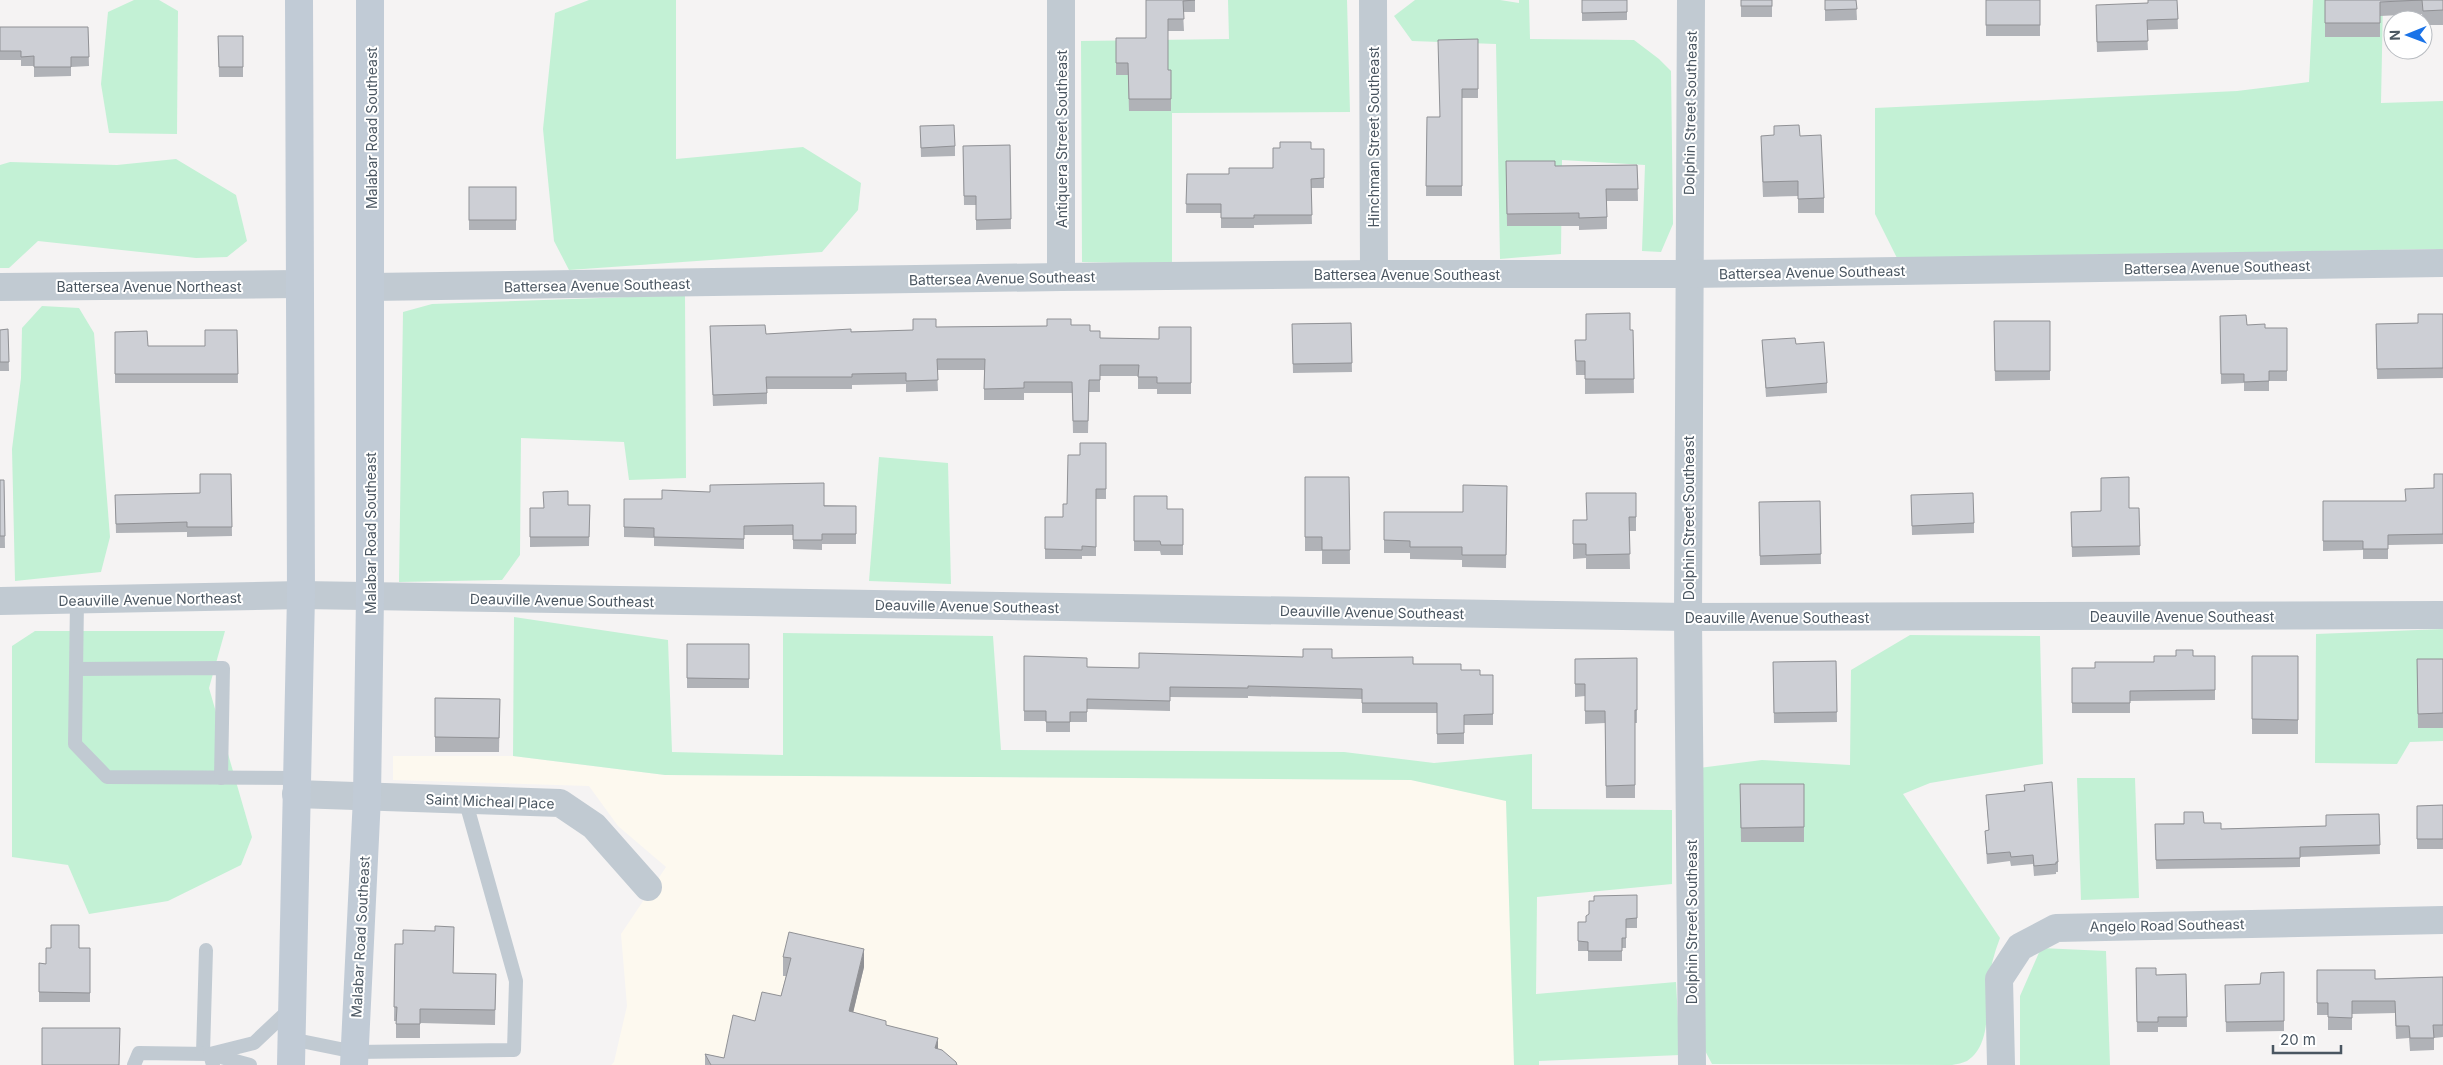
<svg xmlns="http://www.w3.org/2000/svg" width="2443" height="1065" viewBox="0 0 2443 1065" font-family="Inter,sans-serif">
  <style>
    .commercial { fill: #fdf9ef }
    .green { fill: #c3f1d5 }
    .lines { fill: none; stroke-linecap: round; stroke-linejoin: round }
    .lane { stroke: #c1cad2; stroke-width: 14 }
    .street { stroke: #c1cad2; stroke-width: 28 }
    .secondary { stroke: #c1cbd6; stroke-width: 28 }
    .wall { fill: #b0b2b7 }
    .shaded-wall { fill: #909195 }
    .building { fill: #cdcfd5; stroke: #909195 }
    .labels { text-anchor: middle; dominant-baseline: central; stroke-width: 4; stroke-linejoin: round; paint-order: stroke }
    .street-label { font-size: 14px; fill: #4a5661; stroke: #fff }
  </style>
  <rect width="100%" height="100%" fill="#f5f3f3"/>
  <!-- commercial -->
  <polygon class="commercial" points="393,756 513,756 665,775 1411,780 1507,801 1514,1065 611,1065 614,1062 627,1006 621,934 666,867 618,826 589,786 393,780"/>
  <!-- green -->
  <g class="green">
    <polygon points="134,0 159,0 178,11 177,134 109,133 101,84 108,12"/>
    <polygon points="589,0 676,0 676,159 803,147 861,183 858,210 822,252 569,270 554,241 543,129 555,13"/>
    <polygon points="1228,0 1347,0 1350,112 1172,113 1172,264 1082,262 1081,41 1229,39"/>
    <polygon points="1415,0 1500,0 1519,3 1519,0 1529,0 1530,39 1634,40 1659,59 1671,71 1673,224 1661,252 1642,251 1645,165 1562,160 1561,254 1500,259 1496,44 1412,41 1394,16"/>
    <polygon points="2313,0 2383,0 2381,103 2443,101 2443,249 1897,258 1875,214 1875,108 2237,91 2309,82"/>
    <polygon points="176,159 236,195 247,241 227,257 196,258 38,241 9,268 0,268 0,165 10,162 117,165"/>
    <polygon points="685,295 686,478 629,480 624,442 521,438 520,555 502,580 399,582 403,312 432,304"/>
    <polygon points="42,306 79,308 94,333 110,537 101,572 15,581 12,449 21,378 22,328"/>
    <polygon points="879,457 948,463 951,584 869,581"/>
    <polygon points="514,617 668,640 672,752 783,755 783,633 993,636 1001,750 1344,752 1434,763 1532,754 1532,809 1672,810 1672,884 1537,897 1536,994 1676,982 1680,1055 1539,1061 1539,1065 1514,1065 1506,801 1411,780 665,775 513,756"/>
    <polygon points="2443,629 2443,741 2410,742 2397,764 2315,763 2316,634"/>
    <polygon points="35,631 225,631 209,688 252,837 241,865 168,901 89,914 68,865 12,857 12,646"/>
    <path d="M1910,635L2040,636L2043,764L1930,783L1903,794L2000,938C1994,953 1990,969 1988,986C1986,1010 1991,1045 1967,1061C1963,1063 1957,1064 1952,1065L1712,1064L1702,1045L1699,768L1762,760L1850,765L1851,670Z"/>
    <polygon points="2077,778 2135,778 2139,898 2081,900"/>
    <polygon points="2041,948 2106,951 2110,1065 2020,1065 2020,996"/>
  </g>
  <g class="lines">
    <!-- lane -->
    <g class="lane">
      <polyline points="77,601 75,744 107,777 297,778"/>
      <polyline points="77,669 223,668 221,778"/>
      <polyline points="291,1039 355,1052 514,1050 516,981 465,799"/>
      <polyline points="203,1053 206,950"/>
      <polyline points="134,1065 139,1053 210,1054 213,1065"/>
      <polyline points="250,1065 210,1054 254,1043 291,1008"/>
    </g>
    <!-- street -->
    <g class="street">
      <polyline points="1061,0 1061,277"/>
      <polyline points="1373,0 1374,274"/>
      <polyline points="1691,0 1688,617 1692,1065"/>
      <polyline points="0,287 298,284"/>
      <polyline points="371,287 1061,277 1374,274 1688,274 2443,263"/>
      <polyline points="0,601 301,595 1688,617 2443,615"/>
      <polyline points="296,794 560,803 594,826 648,887"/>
      <polyline points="2001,1065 1999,979 2020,947 2056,928 2443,920"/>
    </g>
    <!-- secondary -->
    <g class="secondary">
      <polyline points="291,1065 301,595 299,0"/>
      <polyline points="354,1065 367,797 370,597 370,0"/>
    </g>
  </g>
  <!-- wall -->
  <g class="wall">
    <polygon points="1146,0 1195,0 1195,12 1183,12 1184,31 1168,31 1168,70 1171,70 1171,111 1129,111 1128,75 1116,75 1116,38 1146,38"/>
    <polygon points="1582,0 1627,0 1627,20 1582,21"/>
    <rect x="1741" y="0" width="31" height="17"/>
    <polygon points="1825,0 1856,0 1857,20 1825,21"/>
    <rect x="1986" y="0" width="54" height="36"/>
    <polygon points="2148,0 2177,0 2178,29 2147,30 2148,50 2097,52 2096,14 2148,3"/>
    <polygon points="2325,0 2443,0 2443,25 2423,25 2422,14 2380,16 2380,37 2325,37"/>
    <polygon points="0,27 88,27 89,66 71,67 71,76 34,77 34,66 21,66 21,60 0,60"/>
    <polygon points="218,36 243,36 243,77 219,77"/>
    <polygon points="1478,39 1478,98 1462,98 1462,196 1426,196 1427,117 1439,117"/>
    <polygon points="920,126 955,146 955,156 921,157"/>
    <polygon points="1800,136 1824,198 1824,213 1798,213 1798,196 1763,197 1761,150"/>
    <polygon points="1010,145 1011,229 976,230 976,205 964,205 963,146"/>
    <polygon points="1311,149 1324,149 1324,188 1311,188 1312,224 1254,225 1254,228 1221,228 1221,213 1186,213 1187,174 1229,174 1273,168"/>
    <polygon points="1506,161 1555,166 1637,165 1638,201 1607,201 1607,229 1579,230 1579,226 1507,226"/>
    <rect x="469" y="187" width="47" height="43"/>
    <polygon points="2443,314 2443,378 2377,379 2376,324 2418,323"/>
    <polygon points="2220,316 2247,325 2265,328 2287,328 2287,381 2269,381 2269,391 2244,391 2244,383 2221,384"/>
    <polygon points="1994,321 2050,321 2050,380 1995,381"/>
    <polygon points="1351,323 1352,372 1293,373 1292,324"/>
    <polygon points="1071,325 1090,331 1100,338 1159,339 1191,327 1191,394 1157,394 1157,389 1138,389 1138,376 1100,376 1100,392 1089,392 1088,433 1073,433 1072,393 1024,393 1024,400 984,400 984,370 937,370 938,391 906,392 906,384 852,385 852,389 767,389 767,404 713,406 710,326 766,334 913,330 936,327 1047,326"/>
    <polygon points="8,329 9,371 0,371 0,330"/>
    <polygon points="237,330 238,383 115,383 115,332 148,346 205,346"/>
    <polygon points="1630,330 1633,330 1634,393 1585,394 1585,375 1576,375 1575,340 1586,340"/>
    <polygon points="1762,340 1796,344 1827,383 1827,393 1766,397"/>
    <polygon points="1106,443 1106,499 1096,499 1096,556 1082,556 1082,559 1045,559 1045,517 1063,517 1067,504 1080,455"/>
    <polygon points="231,474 232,536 187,537 187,532 116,533 115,495 200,493"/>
    <polygon points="2443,474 2443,544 2388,545 2388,559 2363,559 2363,550 2323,551 2323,501 2405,501 2434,488"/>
    <polygon points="1305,477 1349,477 1350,564 1322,564 1322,551 1305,551"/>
    <polygon points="0,480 4,480 5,548 0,548"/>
    <polygon points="1507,486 1506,568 1462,567 1462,560 1410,559 1410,553 1384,553 1384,512 1463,512"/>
    <polygon points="1636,493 1636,531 1629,531 1630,569 1586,569 1586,558 1573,559 1573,520 1586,520"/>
    <polygon points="1911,495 1974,523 1974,533 1912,535"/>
    <polygon points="1134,496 1167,509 1183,509 1183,555 1161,555 1160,551 1134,551"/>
    <polygon points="624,499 856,506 856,544 822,544 822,550 793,549 793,535 744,535 744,549 654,546 654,538 624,537"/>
    <polygon points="1820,501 1821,564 1760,565 1759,502"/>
    <polygon points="568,505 590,505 589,546 530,547 530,508 544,508"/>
    <polygon points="2129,508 2139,508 2140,555 2072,557 2071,512 2101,511"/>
    <rect x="687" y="644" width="62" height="44"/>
    <polygon points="1024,656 1087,667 1139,668 1332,658 1413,664 1461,670 1480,675 1493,675 1493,725 1464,725 1464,744 1437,744 1437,713 1362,713 1362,699 1248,696 1248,698 1170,697 1170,711 1087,709 1087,722 1070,722 1070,732 1046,732 1046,721 1024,721"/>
    <polygon points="2193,656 2215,656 2215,700 2130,701 2130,713 2072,713 2072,668 2095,668 2154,662"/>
    <rect x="2252" y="656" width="46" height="78"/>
    <polygon points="1637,658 1637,723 1635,723 1635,798 1606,798 1605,723 1585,724 1585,696 1575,697 1575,659"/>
    <polygon points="2417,659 2443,659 2443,728 2418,728"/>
    <polygon points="1836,661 1837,722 1774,723 1773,662"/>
    <polygon points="435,698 500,699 499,752 435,752"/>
    <polygon points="1740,784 1804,784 1804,842 1741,842"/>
    <polygon points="2024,785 2058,862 2058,872 2056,872 2056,874 2034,876 2033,864 2011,866 2010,861 1987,864 1985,831 1989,831 1986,795 2024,791"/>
    <polygon points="2443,805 2443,849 2417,849 2417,806"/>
    <polygon points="2379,814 2380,854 2300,857 2300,867 2156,869 2155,824 2204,823 2221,829 2326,826"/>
    <polygon points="1637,895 1637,928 1626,928 1626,948 1622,948 1622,961 1588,961 1588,951 1578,951 1578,941 1586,922 1594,901"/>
    <polygon points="395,944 453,973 496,974 495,1025 420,1023 420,1038 396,1038 396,1021 394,1021"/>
    <polygon points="79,948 90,948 90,1002 39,1002 39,963 46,964"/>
    <polygon points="783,957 864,967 853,1012 886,1025 938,1049 957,1065 705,1065 705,1054 724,1058 755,1021 781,996 786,976 783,976"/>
    <polygon points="2136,968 2156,975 2186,974 2187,1027 2158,1027 2158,1032 2137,1032"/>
    <polygon points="2317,970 2375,979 2443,977 2443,1037 2434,1038 2434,1050 2410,1051 2409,1038 2396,1039 2395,1013 2352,1014 2352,1030 2328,1030 2328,1015 2317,1015"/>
    <polygon points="2284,972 2284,1031 2226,1032 2225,985 2260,984"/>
  </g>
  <!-- shaded-wall -->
  <g class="shaded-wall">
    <polygon points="864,949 864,967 849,1030 849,1011"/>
    <polygon points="938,1038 938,1057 935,1048"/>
  </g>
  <!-- building -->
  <g class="building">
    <polygon points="1146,0 1195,0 1183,1 1184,19 1168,19 1168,70 1171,70 1171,99 1129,99 1128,63 1116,63 1116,38 1146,38"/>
    <polygon points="1582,0 1627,0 1627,12 1582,13"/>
    <rect x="1741" y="0" width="31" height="6"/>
    <polygon points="1825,0 1856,0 1857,9 1825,10"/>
    <rect x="1986" y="0" width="54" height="25"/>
    <polygon points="2148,0 2177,0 2178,19 2147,20 2148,41 2097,42 2096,5 2148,3"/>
    <polygon points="2325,0 2443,0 2443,10 2423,11 2422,0 2380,2 2380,23 2325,23"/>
    <polygon points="0,27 88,27 89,57 71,57 71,67 34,67 34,56 21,57 21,51 0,51"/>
    <polygon points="218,36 243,36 243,67 219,67"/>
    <polygon points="1478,39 1478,89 1462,89 1462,186 1426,186 1427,117 1440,117 1438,40"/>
    <polygon points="954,125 955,146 921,148 920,126"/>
    <polygon points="1799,125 1800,136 1821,135 1824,198 1798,199 1798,181 1763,182 1761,136 1774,135 1774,126"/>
    <polygon points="1280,142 1311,142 1311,149 1324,149 1324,178 1311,179 1312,215 1254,215 1254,218 1221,218 1221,204 1186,204 1187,174 1229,174 1229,168 1273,168 1273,148 1280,148"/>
    <polygon points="1010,145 1011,219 976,220 976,196 964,196 963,146"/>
    <polygon points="1506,161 1555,161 1555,166 1637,165 1638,189 1606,189 1607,217 1579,218 1579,213 1507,214"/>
    <rect x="469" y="187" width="47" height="33"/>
    <polygon points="1630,313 1630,330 1633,330 1634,379 1585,379 1585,361 1576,361 1575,340 1586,340 1586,314"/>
    <polygon points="2418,314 2443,314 2443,368 2377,369 2376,324 2418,323"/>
    <polygon points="2246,315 2247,325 2265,324 2265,328 2287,328 2287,371 2269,371 2269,381 2244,382 2244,374 2221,374 2220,316"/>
    <polygon points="913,319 936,319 936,327 1047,326 1047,319 1071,319 1071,325 1090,325 1090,331 1100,331 1100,338 1159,339 1159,327 1191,327 1191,383 1157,383 1157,377 1138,377 1139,365 1100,365 1100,380 1089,380 1088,421 1073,421 1072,382 1024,382 1024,388 984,389 985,359 937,359 938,380 906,381 906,373 852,374 852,377 766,377 767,393 713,395 710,326 765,325 766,334 851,329 851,332 913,330"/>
    <polygon points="1994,321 2050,321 2050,371 1995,371"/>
    <polygon points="1351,323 1352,363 1293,364 1292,324"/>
    <polygon points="8,329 9,362 0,362 0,330"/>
    <polygon points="205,330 237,330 238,374 115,374 115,332 147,331 148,346 205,346"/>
    <polygon points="1795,338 1796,344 1824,342 1827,383 1766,388 1762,340"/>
    <polygon points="1080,443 1106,443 1106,489 1096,489 1096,547 1082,546 1082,550 1045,549 1045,517 1063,517 1063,504 1067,504 1068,455 1080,455"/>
    <polygon points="200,474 231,474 232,527 187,527 187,522 116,524 115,495 200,493"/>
    <polygon points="2434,474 2443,474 2443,534 2388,535 2388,549 2363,549 2363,541 2323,541 2323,501 2406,501 2405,489 2434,488"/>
    <polygon points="1305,477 1349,477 1350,550 1322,550 1322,537 1305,537"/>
    <polygon points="2129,477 2129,508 2139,508 2140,546 2072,547 2071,512 2101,511 2101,478"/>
    <polygon points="0,480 4,480 5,536 0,536"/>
    <polygon points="824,483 824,506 856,506 856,534 822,534 822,540 793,540 793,525 744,526 744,539 654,537 654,528 624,527 624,499 662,499 662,490 710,492 710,485"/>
    <polygon points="1463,485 1507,486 1506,555 1462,555 1462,547 1410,547 1410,541 1384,540 1384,512 1463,512"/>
    <polygon points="568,491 568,505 590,505 589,537 530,537 530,508 544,508 543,492"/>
    <polygon points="1586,493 1636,493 1636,517 1629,517 1630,554 1586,555 1586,544 1573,544 1573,520 1587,520"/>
    <polygon points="1973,493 1974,523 1912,526 1911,495"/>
    <polygon points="1134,496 1167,496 1167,509 1183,509 1183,545 1161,545 1160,541 1134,541"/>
    <polygon points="1820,501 1821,554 1760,556 1759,502"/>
    <polygon points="687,644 749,644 749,679 687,678"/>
    <polygon points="1303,649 1332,649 1332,658 1413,657 1413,664 1461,664 1461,670 1480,670 1480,675 1493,675 1493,714 1464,715 1464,733 1437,734 1437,703 1362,703 1362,689 1248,686 1248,688 1170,687 1170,701 1087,699 1087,712 1070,712 1070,722 1046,722 1046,711 1024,711 1024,656 1087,658 1087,667 1139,668 1139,653 1303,657"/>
    <polygon points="2176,650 2193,650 2193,656 2215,656 2215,690 2130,691 2130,703 2072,703 2072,668 2095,668 2095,662 2154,662 2154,656 2176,656"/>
    <polygon points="2252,656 2298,656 2298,720 2252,719"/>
    <polygon points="1637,658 1637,710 1635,710 1635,785 1606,786 1605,711 1585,711 1585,684 1575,684 1575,659"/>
    <polygon points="2417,659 2443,659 2443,713 2418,714"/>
    <polygon points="1836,661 1837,712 1774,713 1773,662"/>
    <polygon points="435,698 500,699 499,738 435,737"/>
    <polygon points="2052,782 2058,862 2056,862 2056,864 2034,866 2033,855 2011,857 2010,852 1987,854 1985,831 1989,830 1986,795 2025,791 2024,785"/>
    <polygon points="1740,784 1804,784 1804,827 1741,828"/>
    <polygon points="2443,805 2443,839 2417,839 2417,806"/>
    <polygon points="2184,812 2203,812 2204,823 2221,823 2221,829 2326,826 2326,815 2379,814 2380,845 2300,847 2300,858 2156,860 2155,824 2184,824"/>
    <polygon points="1637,895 1637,918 1626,919 1626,938 1622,938 1622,951 1588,951 1588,942 1578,941 1578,922 1586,922 1586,916 1589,914 1589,901 1594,901 1594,896"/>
    <polygon points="51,925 79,925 79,948 90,948 90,993 39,992 39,963 46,964 46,948 51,948"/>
    <polygon points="435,926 454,927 453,973 496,974 495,1010 420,1009 420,1024 396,1024 397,1007 394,1007 395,944 403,944 403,930 435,931"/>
    <polygon points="789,932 864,949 849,1011 886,1021 886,1025 938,1038 935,1048 942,1050 956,1062 957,1065 711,1065 705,1054 724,1058 733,1015 755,1021 762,992 781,996 791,958 783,957"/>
    <polygon points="2136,968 2156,968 2156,975 2186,974 2187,1017 2158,1017 2158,1022 2137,1022"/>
    <polygon points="2317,970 2375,970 2375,979 2443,977 2443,1025 2433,1025 2434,1038 2410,1038 2409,1026 2396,1026 2395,1001 2352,1001 2352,1018 2328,1017 2328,1003 2317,1003"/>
    <polygon points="2284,972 2284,1021 2226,1022 2225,985 2260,984 2261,973"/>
    <polygon points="42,1028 120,1028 119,1065 42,1065"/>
  </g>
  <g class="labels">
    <!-- street labels -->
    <g class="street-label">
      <text transform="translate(1690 113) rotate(-89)">Dolphin Street Southeast</text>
      <text transform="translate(371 128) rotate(-90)">Malabar Road Southeast</text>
      <text transform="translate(1373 137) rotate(-90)">Hinchman Street Southeast</text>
      <text transform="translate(1061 139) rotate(-90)">Antiquera Street Southeast</text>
      <text transform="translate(2217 267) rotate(-1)">Battersea Avenue Southeast</text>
      <text transform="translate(1812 272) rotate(-1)">Battersea Avenue Southeast</text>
      <text x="1407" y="274">Battersea Avenue Southeast</text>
      <text transform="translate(1002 278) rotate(-1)">Battersea Avenue Southeast</text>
      <text transform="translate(597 285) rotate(-1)">Battersea Avenue Southeast</text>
      <text x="149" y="286">Battersea Avenue Northeast</text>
      <text transform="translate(1688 518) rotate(-90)">Dolphin Street Southeast</text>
      <text transform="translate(370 533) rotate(-90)">Malabar Road Southeast</text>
      <text transform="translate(150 599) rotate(-1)">Deauville Avenue Northeast</text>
      <text transform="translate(562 600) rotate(1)">Deauville Avenue Southeast</text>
      <text transform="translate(967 606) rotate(1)">Deauville Avenue Southeast</text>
      <text transform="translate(1372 612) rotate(1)">Deauville Avenue Southeast</text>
      <text x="2182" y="616">Deauville Avenue Southeast</text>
      <text x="1777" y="617">Deauville Avenue Southeast</text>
      <text transform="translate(490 801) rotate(2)">Saint Micheal Place</text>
      <text transform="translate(1691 922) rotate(-90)">Dolphin Street Southeast</text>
      <text transform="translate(2167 925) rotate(-1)">Angelo Road Southeast</text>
      <text transform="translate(360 937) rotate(-87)">Malabar Road Southeast</text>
    </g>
  </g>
  <!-- north arrow -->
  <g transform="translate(2408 35) rotate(269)"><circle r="24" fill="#ffffff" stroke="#b7bbc0"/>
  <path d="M0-4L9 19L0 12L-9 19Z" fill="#1a73e8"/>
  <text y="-8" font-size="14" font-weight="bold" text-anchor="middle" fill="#4a5661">N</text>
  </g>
  <!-- scale -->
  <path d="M2273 1045v8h68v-8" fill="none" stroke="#4a5661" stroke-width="2.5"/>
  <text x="2280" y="1045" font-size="15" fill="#4a5661" stroke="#ffffff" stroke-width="4" paint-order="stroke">20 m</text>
</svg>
